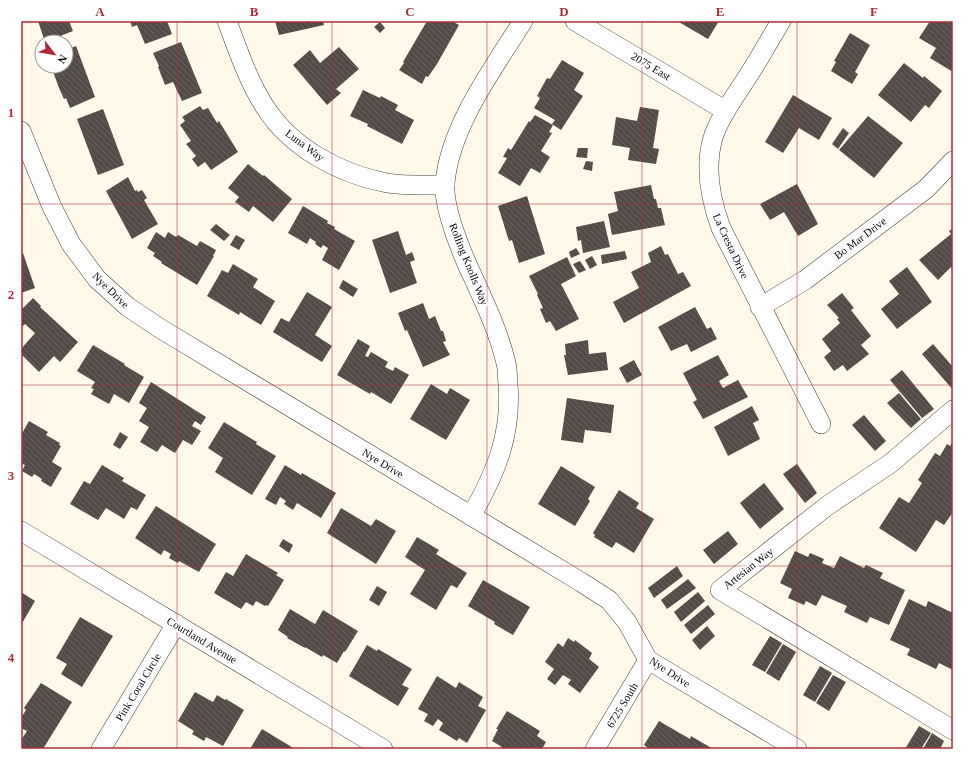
<svg xmlns="http://www.w3.org/2000/svg" width="974" height="770" viewBox="0 0 974 770" font-family="'Times New Roman',serif">
  <style>
    .building { fill: url(#building-back-hatch) }
    .lines { fill: none; stroke-linecap: round; stroke-linejoin: round }
    .minor-casing { stroke: #3d3d3d; stroke-width: 20 }
    .minor { stroke: #fff; stroke-width: 19 }
    .grid { fill: none; stroke: #b02b37; stroke-width: 1; stroke-opacity: 0.55 }
    .labels { text-anchor: middle; dominant-baseline: central; stroke-width: 4; stroke-linejoin: round; paint-order: stroke }
    .street-label { font-size: 11px; fill: #0a0a0a; stroke: #fff }
    .neatline { fill: none; stroke: #b02b37; stroke-width: 1.5 }
    .grid-label { font-size: 13px; text-anchor: middle; font-weight: bold; fill: #b02b37 }
  </style>
  <defs>
    <pattern id="building-back-hatch" width="6" height="6" patternUnits="userSpaceOnUse"><rect width="6" height="6" fill="#524b47"/><path d="M-1 5l2 2M0 0l6 6M5-1l2 2" fill="none" stroke="#66605d"/></pattern>
  </defs>
  <rect width="100%" height="100%" fill="#fef9e8"/>
  <!-- building -->
  <g class="building">
    <polygon points="38,21 69,21 73,31 45,42"/>
    <polygon points="130,21 167,21 172,34 145,44 137,25 132,27"/>
    <polygon points="275,21 323,21 324,25 279,35"/>
    <polygon points="427,21 452,21 459,25 437,64 428,77 426,76 422,84 399,70 404,63 403,62"/>
    <polygon points="677,21 719,21 708,39"/>
    <polygon points="930,21 945,21 948,23 950,21 953,21 953,72 930,58 936,48 919,38"/>
    <polygon points="380,22 385,28 380,33 374,27"/>
    <polygon points="850,33 870,45 855,72 858,74 852,84 831,71 836,62 834,61"/>
    <polygon points="181,42 202,93 182,101 173,82 165,85 158,67 159,66 153,53"/>
    <polygon points="76,46 95,97 70,108 66,98 64,99 59,88 51,66 66,66 66,50"/>
    <polygon points="339,47 359,69 336,89 341,93 327,105 293,65 310,50 320,63"/>
    <polygon points="562,60 584,73 574,90 583,96 561,130 552,124 555,120 534,108 540,98 537,96 547,78 550,79"/>
    <polygon points="904,63 923,78 924,76 942,91 929,108 925,105 911,122 878,95"/>
    <polygon points="363,90 380,98 381,96 398,105 395,110 414,120 402,144 367,126 368,124 350,116"/>
    <polygon points="793,95 832,118 819,140 799,128 783,153 765,142"/>
    <polygon points="200,106 203,110 208,108 217,123 219,121 238,152 211,170 205,162 198,167 192,159 196,156 186,144 191,141 180,125 185,121 182,117"/>
    <polygon points="640,107 659,110 653,148 659,149 656,164 628,160 630,148 612,145 616,117 637,121"/>
    <polygon points="103,109 124,165 98,175 77,119"/>
    <polygon points="535,115 553,125 549,132 552,133 541,151 550,157 540,173 531,168 520,186 498,173 507,158 503,157 508,148 511,150 529,121 530,122"/>
    <polygon points="868,116 903,143 874,178 839,150"/>
    <polygon points="843,128 849,133 838,149 832,144"/>
    <polygon points="578,148 588,148 587,158 576,157"/>
    <polygon points="586,161 593,162 592,171 583,169"/>
    <polygon points="248,164 263,176 264,175 292,199 273,222 253,206 249,212 235,202 239,197 228,188"/>
    <polygon points="128,177 135,191 137,190 138,192 142,190 147,198 144,200 158,224 132,239 106,191"/>
    <polygon points="797,184 818,224 798,236 784,212 770,220 760,204"/>
    <polygon points="651,185 654,199 656,199 658,208 661,208 665,225 612,235 608,214 618,211 614,192"/>
    <polygon points="527,196 545,254 519,263 512,240 509,241 498,206"/>
    <polygon points="303,206 328,221 327,223 335,227 334,229 355,241 339,270 322,260 328,248 323,245 321,248 315,244 316,242 310,238 307,244 288,233"/>
    <polygon points="604,221 610,247 583,253 581,240 578,241 576,227"/>
    <polygon points="216,224 230,235 224,241 210,230"/>
    <polygon points="953,228 953,269 951,267 938,280 919,260 951,234 949,231"/>
    <polygon points="398,231 406,255 412,252 415,260 410,262 417,283 390,293 372,240"/>
    <polygon points="156,232 165,238 168,232 176,237 178,235 197,246 200,241 216,250 213,256 214,256 197,285 161,263 162,262 153,256 155,253 147,248"/>
    <polygon points="236,235 245,240 239,250 230,245"/>
    <polygon points="661,246 665,255 668,254 678,274 683,272 691,286 624,323 613,302 639,288 631,272 651,262 648,253"/>
    <polygon points="576,248 580,254 571,258 569,252"/>
    <polygon points="625,251 627,259 602,264 601,255"/>
    <polygon points="23,253 35,288 21,293 21,254"/>
    <polygon points="592,256 597,265 590,269 585,260"/>
    <polygon points="567,257 576,276 561,284 579,319 556,331 550,321 546,323 540,309 543,308 537,295 538,294 529,276"/>
    <polygon points="580,261 586,270 579,273 573,264"/>
    <polygon points="233,264 258,279 253,287 275,301 261,325 240,312 239,315 207,296 222,270 228,273"/>
    <polygon points="907,267 932,302 897,329 881,309 899,294 889,281"/>
    <polygon points="343,280 358,289 353,297 339,288"/>
    <polygon points="307,292 332,307 315,335 332,346 322,362 273,332 281,318 289,322"/>
    <polygon points="842,293 854,308 851,310 871,336 861,345 869,354 847,371 843,365 834,371 824,357 831,351 822,339 840,323 837,319 839,318 827,305"/>
    <polygon points="33,298 41,306 40,307 78,342 60,362 54,356 39,372 21,354 21,349 35,333 25,324 23,326 21,324 21,310"/>
    <polygon points="423,303 429,319 435,316 441,331 443,331 446,341 443,342 450,355 423,367 407,330 405,331 398,313"/>
    <polygon points="695,307 707,329 711,327 717,339 691,352 687,344 671,351 658,327"/>
    <polygon points="358,339 370,346 365,356 368,357 371,352 388,362 385,367 393,371 395,367 409,375 391,404 371,392 370,394 337,375"/>
    <polygon points="588,340 589,354 606,352 608,370 568,375 564,355 566,355 565,344"/>
    <polygon points="933,344 953,367 953,390 922,354"/>
    <polygon points="93,345 125,364 124,365 144,377 129,403 114,394 109,404 91,394 94,389 91,388 95,382 77,371"/>
    <polygon points="718,355 729,375 719,381 723,388 738,380 748,397 703,419 693,402 697,400 683,373"/>
    <polygon points="634,360 642,375 627,383 619,368"/>
    <polygon points="902,370 934,409 922,418 890,380"/>
    <polygon points="151,382 206,417 201,425 195,421 192,426 201,431 192,445 183,440 175,453 162,445 157,452 140,442 149,427 139,421 147,408 139,403"/>
    <polygon points="431,384 447,394 450,388 470,400 446,440 410,419"/>
    <polygon points="899,393 921,419 911,428 887,403"/>
    <polygon points="567,398 614,405 611,433 585,430 583,443 561,440"/>
    <polygon points="752,406 759,420 753,423 760,439 728,456 714,427"/>
    <polygon points="864,415 886,441 875,451 852,425"/>
    <polygon points="29,421 48,432 46,435 60,443 59,445 61,446 52,462 62,468 51,487 41,481 42,479 34,474 32,477 22,471 25,465 21,463 21,435"/>
    <polygon points="224,422 257,442 256,444 276,456 252,495 215,472 223,458 208,448"/>
    <polygon points="120,432 128,437 120,449 113,445"/>
    <polygon points="952,443 953,444 953,512 944,525 936,520 916,552 879,528 899,497 909,503 922,483 918,480 935,453 940,456 947,444 950,446"/>
    <polygon points="797,464 817,493 805,503 783,474"/>
    <polygon points="102,465 124,478 122,481 146,495 137,510 131,507 124,519 106,508 98,520 70,504 84,481 90,484"/>
    <polygon points="285,465 301,475 302,473 336,493 321,518 297,503 293,510 284,504 286,501 280,497 276,505 265,499"/>
    <polygon points="561,466 595,487 588,499 590,501 575,526 538,504"/>
    <polygon points="764,483 784,509 760,529 740,503"/>
    <polygon points="619,490 639,503 636,508 654,519 634,553 616,542 612,548 594,537 595,535 593,533"/>
    <polygon points="156,506 216,544 199,572 179,561 178,563 169,558 171,554 164,550 161,555 135,538"/>
    <polygon points="341,508 371,526 376,519 396,531 376,564 327,533"/>
    <polygon points="728,531 738,544 714,564 703,550"/>
    <polygon points="417,537 439,550 436,554 467,573 457,588 451,585 436,610 410,594 425,570 405,557"/>
    <polygon points="283,539 293,545 289,553 279,546"/>
    <polygon points="795,551 808,557 810,553 824,559 822,563 834,568 840,556 864,568 866,565 883,573 880,578 905,590 889,625 870,617 867,623 844,612 847,606 822,595 816,606 806,601 804,605 788,598 792,589 780,583"/>
    <polygon points="246,554 278,573 276,575 284,580 268,606 266,605 265,606 256,601 253,606 246,602 241,609 214,593 226,572 233,576"/>
    <polygon points="677,566 683,576 654,598 648,588"/>
    <polygon points="688,579 696,588 667,609 661,600"/>
    <polygon points="483,580 530,607 513,635 494,624 495,622 468,606"/>
    <polygon points="377,586 387,592 379,606 369,600"/>
    <polygon points="21,592 35,601 21,625"/>
    <polygon points="698,592 705,601 681,622 674,612"/>
    <polygon points="909,599 926,607 928,601 953,613 953,670 939,663 936,669 907,655 910,649 890,640"/>
    <polygon points="708,605 715,614 691,634 684,625"/>
    <polygon points="290,609 315,624 323,610 358,631 345,652 344,651 337,663 323,655 322,657 305,647 305,648 287,638 288,637 278,630"/>
    <polygon points="80,617 113,636 82,687 61,674 67,664 56,658"/>
    <polygon points="707,626 715,636 700,650 692,640"/>
    <polygon points="770,636 782,643 765,672 752,665"/>
    <polygon points="568,638 574,642 575,640 592,653 589,659 599,667 580,693 568,684 571,680 563,675 555,685 547,679 554,669 545,662 558,643 563,647"/>
    <polygon points="783,644 796,652 779,681 766,673"/>
    <polygon points="367,645 377,651 378,649 412,669 402,685 409,688 398,706 349,676"/>
    <polygon points="820,666 832,673 815,702 803,695"/>
    <polygon points="833,675 846,682 829,711 816,703"/>
    <polygon points="437,676 456,688 459,682 483,697 478,706 486,710 467,743 459,738 457,741 439,730 443,723 438,719 433,726 424,721 428,714 418,709"/>
    <polygon points="41,683 72,702 43,749 23,749 21,748 21,740 27,731 21,728 21,718 26,710 24,708"/>
    <polygon points="195,692 213,702 217,695 225,700 226,699 244,710 223,746 206,737 204,741 192,734 194,731 178,721"/>
    <polygon points="507,711 540,731 537,736 546,742 542,749 500,749 502,747 492,741 498,729 496,729"/>
    <polygon points="659,721 690,739 691,736 713,749 650,749 644,745"/>
    <polygon points="919,726 931,733 921,749 905,749"/>
    <polygon points="262,729 295,749 250,749"/>
    <polygon points="932,733 944,741 940,749 923,749"/>
  </g>
  <g class="lines">
    <defs>
      <g id="minor">
        <path d="M227,21C238,50 248,81 265,107C291,148 340,174 387,183C405,186 426,185 445,185"/>
        <polyline points="575,21 726,111"/>
        <path d="M781,21C770,39 760,58 748,76C736,95 718,119 712,141C705,169 711,201 721,228L821,424"/>
        <polyline points="21,131 52,207 71,244 97,279 128,307 161,329 581,582 609,600 627,622 648,660 797,749"/>
        <polyline points="760,307 805,280 926,189 953,161"/>
        <polyline points="953,410 891,463 827,506 720,590 953,730"/>
        <path d="M471,516C496,473 512,434 508,384C507,377 508,370 506,363C498,329 482,297 467,264C458,243 443,206 445,183C450,126 493,69 523,21"/>
        <polyline points="21,531 383,749"/>
        <polyline points="101,749 176,624"/>
        <polyline points="595,749 648,660"/>
      </g>
    </defs>
    <!-- minor casing -->
    <use href="#minor" class="minor-casing"/>
    <!-- minor -->
    <use href="#minor" class="minor"/>
  </g>
  <!-- grid -->
  <path class="grid" d="M177,21V749M332,21V749M487,21V749M642,21V749M797,21V749M21,204H953M21,385H953M21,566H953"/>
  <g class="labels">
    <!-- street labels -->
    <g class="street-label">
      <text transform="translate(651 66) rotate(31)">2075 East</text>
      <text transform="translate(305 145) rotate(37)">Luna Way</text>
      <text transform="translate(860 238) rotate(-37)">Bo Mar Drive</text>
      <text transform="translate(731 246) rotate(65)">La Cresta Drive</text>
      <text transform="translate(469 264) rotate(68)">Rolling Knolls Way</text>
      <text transform="translate(111 290) rotate(44)">Nye Drive</text>
      <text transform="translate(383 463) rotate(31)">Nye Drive</text>
      <text transform="translate(748 568) rotate(-38)">Artesian Way</text>
      <text transform="translate(202 640) rotate(31)">Courtland Avenue</text>
      <text transform="translate(670 672) rotate(33)">Nye Drive</text>
      <text transform="translate(138 687) rotate(-59)">Pink Coral Circle</text>
      <text transform="translate(622 705) rotate(-59)">6725 South</text>
    </g>
  </g>
  <!-- border -->
  <rect width="974" height="770" fill="none" stroke="#ffffff" stroke-width="44"/>
  <!-- north arrow -->
  <g transform="translate(54 54) rotate(121)"><circle r="19" fill="#ffffff" stroke="#9d9d9d"/>
  <path d="M0-3L7 15L0 10L-7 15Z" fill="#b02b37"/>
  <text y="-6" font-size="11" font-weight="bold" text-anchor="middle" fill="#0a0a0a">N</text>
  </g>
  <rect x="22" y="22" width="930" height="726" class="neatline"/>
  <g class="grid-label">
    <text x="100" y="16">A</text>
    <text x="254" y="16">B</text>
    <text x="410" y="16">C</text>
    <text x="564" y="16">D</text>
    <text x="720" y="16">E</text>
    <text x="874" y="16">F</text>
    <text x="11" y="117">1</text>
    <text x="11" y="299">2</text>
    <text x="11" y="480">3</text>
    <text x="11" y="662">4</text>
  </g>
</svg>
